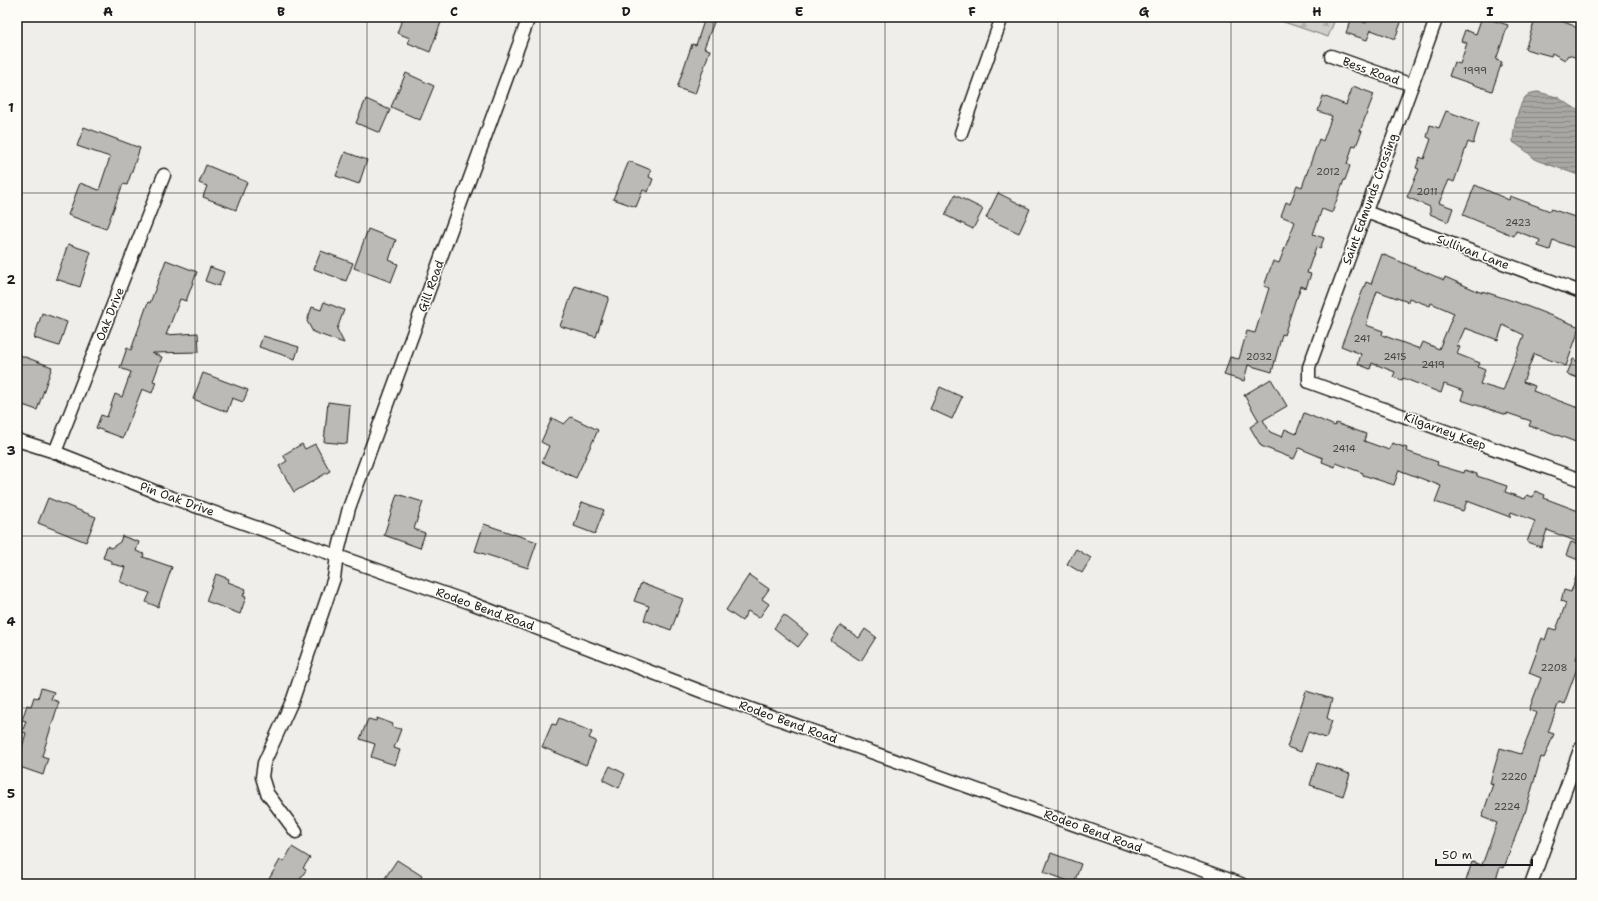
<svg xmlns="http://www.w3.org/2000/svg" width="1598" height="901" viewBox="0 0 1598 901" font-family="'Shantell Sans',sans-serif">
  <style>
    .forest { fill: url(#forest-firs); stroke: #767674 }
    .water { fill: url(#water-rules); stroke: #706f6d }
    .building { fill: #bbbab6; stroke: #1c1c1c; fill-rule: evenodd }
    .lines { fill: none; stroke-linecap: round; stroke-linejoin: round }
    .minor-casing { stroke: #1c1c1c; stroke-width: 15 }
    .minor { stroke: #fdfcf7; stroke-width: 12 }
    .grid { fill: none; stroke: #1c1c1c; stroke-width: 1; stroke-opacity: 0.55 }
    .labels { text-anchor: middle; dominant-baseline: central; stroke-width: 3; stroke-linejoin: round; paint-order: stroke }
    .number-label { font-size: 10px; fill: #444442 }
    .street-label { font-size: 12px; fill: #1c1c1c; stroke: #fdfcf7 }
    .neatline { fill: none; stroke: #1c1c1c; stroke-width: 1.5 }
    .grid-label { font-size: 13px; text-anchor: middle; font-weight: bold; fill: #1c1c1c }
  </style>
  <defs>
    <pattern id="forest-firs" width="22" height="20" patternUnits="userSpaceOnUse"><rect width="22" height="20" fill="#d0cfcc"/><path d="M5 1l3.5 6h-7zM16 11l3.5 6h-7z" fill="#b2b1af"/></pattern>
    <pattern id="water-rules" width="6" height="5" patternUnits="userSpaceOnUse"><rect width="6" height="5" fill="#a8a7a3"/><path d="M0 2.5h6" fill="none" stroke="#888784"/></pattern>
  </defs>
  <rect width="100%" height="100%" fill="#f0eeea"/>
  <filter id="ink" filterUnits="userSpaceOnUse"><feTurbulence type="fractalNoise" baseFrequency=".025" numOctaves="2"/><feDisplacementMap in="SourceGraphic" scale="8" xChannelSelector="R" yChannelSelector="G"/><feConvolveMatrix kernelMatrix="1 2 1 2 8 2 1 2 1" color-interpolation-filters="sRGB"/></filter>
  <g filter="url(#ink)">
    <!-- forest -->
    <polygon class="forest" points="1269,17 1336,17 1328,37"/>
    <!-- water -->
    <path class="water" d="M1538,92L1557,97L1581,112V176L1536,160L1526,151L1513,142C1513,131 1518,100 1529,94C1531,93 1535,92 1538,92Z"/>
    <!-- building -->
    <g class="building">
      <polygon points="403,17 443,17 430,52 408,43 410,38 397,33"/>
      <polygon points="1368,17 1403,17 1395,39 1371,30 1367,40 1346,33 1352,18 1366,23"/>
      <polygon points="1482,17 1508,25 1496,60 1502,62 1492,91 1449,76 1454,62 1460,64 1467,43 1461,41 1465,30 1476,34"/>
      <polygon points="1536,17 1550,17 1572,25 1581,31 1581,59 1568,55 1565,60 1552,53 1551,56 1525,49"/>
      <polygon points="705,18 714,22 704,48 710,50 695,94 677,88 692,44 696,45"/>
      <polygon points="406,73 434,86 420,120 391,107"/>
      <polygon points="1353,86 1374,94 1360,131 1362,131 1356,146 1353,145 1347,164 1350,166 1345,180 1344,180 1332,213 1322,209 1313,234 1324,238 1320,249 1316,247 1307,273 1311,274 1306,288 1301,286 1297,298 1296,298 1284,335 1282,334 1272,372 1248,365 1244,381 1224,375 1230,357 1239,359 1247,331 1255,333 1269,288 1264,286 1273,261 1279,263 1295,222 1281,216 1286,202 1290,204 1297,185 1302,187 1319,139 1323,141 1332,116 1318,111 1323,96 1346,105"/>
      <polygon points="366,99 390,110 380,133 356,123"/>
      <polygon points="1446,111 1479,123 1473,144 1468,142 1454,182 1449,180 1439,203 1453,208 1448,222 1430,214 1430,207 1407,197 1419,169 1416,168 1420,157 1424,159 1431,139 1427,137 1430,125 1439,128"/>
      <polygon points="84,127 140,148 127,185 123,184 106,229 68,215 80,183 99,190 110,157 77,146"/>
      <polygon points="345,152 367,160 359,184 336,176"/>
      <polygon points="629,161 651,170 649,177 653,179 648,192 643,190 636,207 613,199"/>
      <polygon points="206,165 247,182 236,210 203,197 207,186 199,183"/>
      <polygon points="1475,185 1509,200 1510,196 1550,211 1551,209 1581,219 1581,250 1553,240 1550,250 1538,246 1540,240 1516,231 1514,236 1463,215"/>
      <polygon points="998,193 1030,209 1019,233 986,218"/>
      <polygon points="955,195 983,209 973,229 945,215"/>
      <polygon points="368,229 396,240 389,260 398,264 391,282 354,268"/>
      <polygon points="68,244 91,252 80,287 56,279"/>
      <polygon points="321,251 353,263 346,281 314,269"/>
      <path d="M1382,254L1444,280L1445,277L1482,293V291L1516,302L1580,327L1566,366L1534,354L1523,382L1535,386L1533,391L1581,409V444L1544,430L1529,426L1531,421L1507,413V415L1461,400L1464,391L1444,384L1441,393L1403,378L1402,380L1393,377L1395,372L1372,363L1370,369L1358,364L1361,354L1341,346L1366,282L1371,284ZM1377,291L1408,302L1409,298L1430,306L1431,303L1454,313L1439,349L1423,342L1420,349L1382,335L1383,331L1366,325ZM1503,325L1524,335L1503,391L1480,384L1485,370L1478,367L1480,363L1457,354L1460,347L1457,346L1465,328L1498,340Z"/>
      <polygon points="166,260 197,272 186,301 180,299 166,335 198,333 199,352 152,353 162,357 153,381 156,382 152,393 142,389 123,438 96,428 101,415 107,417 115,394 122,397 131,372 120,368 127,348 131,350 148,302 150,303"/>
      <polygon points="210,267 224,272 219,286 205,281"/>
      <polygon points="575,286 609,297 596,337 560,326"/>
      <polygon points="324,302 344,310 337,329 344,343 313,332 307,321 312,307 321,310"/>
      <polygon points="42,313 67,322 59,346 34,338"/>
      <polygon points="263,336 299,347 295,359 259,347"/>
      <polygon points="17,354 52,367 37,410 17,403"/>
      <polygon points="1573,359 1581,363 1581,379 1567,374"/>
      <polygon points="203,373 248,390 243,402 232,398 227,412 193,399"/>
      <polygon points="1271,379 1287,406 1263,420 1270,432 1282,437 1285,429 1296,434 1304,413 1335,426 1336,423 1366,434 1364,441 1389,450 1392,443 1407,448 1406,451 1438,462 1437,465 1464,473 1465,470 1477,474 1477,476 1507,486 1505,492 1525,499 1527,495 1533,497 1535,491 1545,495 1544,498 1581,512 1581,535 1578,542 1547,530 1541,547 1527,542 1535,521 1511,512 1510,517 1467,501 1463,511 1435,502 1441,486 1399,470 1394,485 1363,475 1363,473 1336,463 1335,467 1322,462 1323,458 1299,448 1294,459 1261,446 1250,427 1259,421 1244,395"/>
      <polygon points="940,387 962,397 952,419 930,409"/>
      <polygon points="328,402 350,405 347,444 324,442"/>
      <polygon points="571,417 598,430 576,478 542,462 549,446 541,442 552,418 564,424"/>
      <polygon points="302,444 305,449 315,444 330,471 294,492 279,466 287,461 283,455"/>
      <polygon points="397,494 423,502 414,529 425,533 420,548 384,535"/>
      <polygon points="48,498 96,517 86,542 38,523"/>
      <polygon points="582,502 604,510 595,534 574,526"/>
      <polygon points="484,524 537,542 528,568 475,551"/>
      <polygon points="122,536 139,542 136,551 144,554 143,557 172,567 158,607 146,602 150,593 120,582 125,567 112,564 112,561 103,558 107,546 111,548 120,542"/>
      <polygon points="1571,542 1581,545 1581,561 1566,555"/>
      <polygon points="1076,549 1091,558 1082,573 1067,564"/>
      <polygon points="1579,568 1581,568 1581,645 1576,659 1580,660 1564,704 1559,702 1548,732 1554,734 1544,758 1541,757 1525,813 1524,813 1504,868 1500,867 1494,884 1465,884 1472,862 1482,865 1497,823 1482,817 1493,784 1490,783 1500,748 1521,754 1537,713 1529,710 1541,678 1529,673 1542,638 1545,640 1549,628 1556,630 1566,603 1561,601 1564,590 1571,592"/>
      <polygon points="216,574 229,579 228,582 246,589 243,596 246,597 240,614 206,601"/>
      <polygon points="749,575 769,589 762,599 769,604 759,618 748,611 742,621 726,610"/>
      <polygon points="641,583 683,599 671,630 644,620 649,606 634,601"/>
      <polygon points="784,615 808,634 798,647 774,628"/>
      <polygon points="840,625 859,638 865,629 876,637 861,661 831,641"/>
      <polygon points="41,688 54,692 51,699 59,702 42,756 48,758 43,775 17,766 26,733 22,732 26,721 22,720 27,705 31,706 34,697 38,698"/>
      <polygon points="1306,691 1332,699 1327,718 1332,721 1326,738 1308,732 1301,752 1287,747"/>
      <polygon points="377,718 393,724 392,727 401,729 394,748 400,750 395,765 371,757 375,744 360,739 368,719 376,721"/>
      <polygon points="559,718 592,732 589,738 596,741 586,765 542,747 552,724 556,725"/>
      <polygon points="1317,763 1350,774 1343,796 1310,785"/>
      <polygon points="610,766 625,774 619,788 603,780"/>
      <polygon points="292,847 310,858 303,868 306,870 297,884 277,884 269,879 280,860 284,861"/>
      <polygon points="1051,853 1081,864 1074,883 1044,872"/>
      <polygon points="397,860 422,876 417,884 394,884 385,878"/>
    </g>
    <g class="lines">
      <defs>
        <g id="minor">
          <polyline points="1437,17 1309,367 1309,382 1581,480"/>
          <polyline points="1331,56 1412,85"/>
          <polyline points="961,133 1002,17"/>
          <polyline points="1366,212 1581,292"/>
          <polyline points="17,440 55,452 164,495 471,603 703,692 1241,884"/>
          <polyline points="55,452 164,175"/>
          <polyline points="296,832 267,793 262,777 264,763 293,699 334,578 337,556 349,508 529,17"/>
          <polyline points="1531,884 1581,747"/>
        </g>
      </defs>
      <!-- minor casing -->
      <use href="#minor" class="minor-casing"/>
      <!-- minor -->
      <use href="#minor" class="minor"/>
    </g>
  </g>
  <!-- grid -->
  <path class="grid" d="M195,17V884M367,17V884M540,17V884M713,17V884M885,17V884M1058,17V884M1231,17V884M1403,17V884M17,193H1581M17,365H1581M17,536H1581M17,708H1581"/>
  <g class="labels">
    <!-- number labels -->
    <g class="number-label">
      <text x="1475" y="70">1999</text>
      <text x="1328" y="171">2012</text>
      <text x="1427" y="191">2011</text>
      <text x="1518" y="222">2423</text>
      <text x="1362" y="338">241</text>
      <text x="1259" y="356">2032</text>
      <text x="1395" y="356">2415</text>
      <text x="1433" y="364">2419</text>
      <text x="1344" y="448">2414</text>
      <text x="1554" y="667">2208</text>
      <text x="1514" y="776">2220</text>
      <text x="1507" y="806">2224</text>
    </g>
    <!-- street labels -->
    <g class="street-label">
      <text transform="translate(1371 71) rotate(20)">Bess Road</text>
      <text transform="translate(1370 199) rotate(-70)">Saint Edmunds Crossing</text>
      <text transform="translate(1473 252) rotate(21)">Sullivan Lane</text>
      <text transform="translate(431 286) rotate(-70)">Gill Road</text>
      <text transform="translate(110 314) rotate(-68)">Oak Drive</text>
      <text transform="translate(1445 431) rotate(20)">Kilgarney Keep</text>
      <text transform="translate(177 499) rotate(20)">Pin Oak Drive</text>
      <text transform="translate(485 609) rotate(20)">Rodeo Bend Road</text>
      <text transform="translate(788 722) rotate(20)">Rodeo Bend Road</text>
      <text transform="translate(1093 831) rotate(20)">Rodeo Bend Road</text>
    </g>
  </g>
  <!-- margin -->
  <rect width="1598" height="901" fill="none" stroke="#fdfcf7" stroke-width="44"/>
  <!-- scale -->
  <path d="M1436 859v6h96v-6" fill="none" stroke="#1c1c1c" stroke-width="2"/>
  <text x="1442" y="859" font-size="12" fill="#1c1c1c" stroke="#fdfcf7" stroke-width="3" paint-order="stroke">50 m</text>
  <rect x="22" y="22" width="1554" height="857" class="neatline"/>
  <g class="grid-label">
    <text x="108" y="16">A</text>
    <text x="281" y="16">B</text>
    <text x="454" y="16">C</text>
    <text x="626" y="16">D</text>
    <text x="799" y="16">E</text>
    <text x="972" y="16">F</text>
    <text x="1144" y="16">G</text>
    <text x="1317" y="16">H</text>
    <text x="1490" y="16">I</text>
    <text x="11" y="112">1</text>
    <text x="11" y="284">2</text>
    <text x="11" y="455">3</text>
    <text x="11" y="626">4</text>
    <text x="11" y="798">5</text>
  </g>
</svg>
